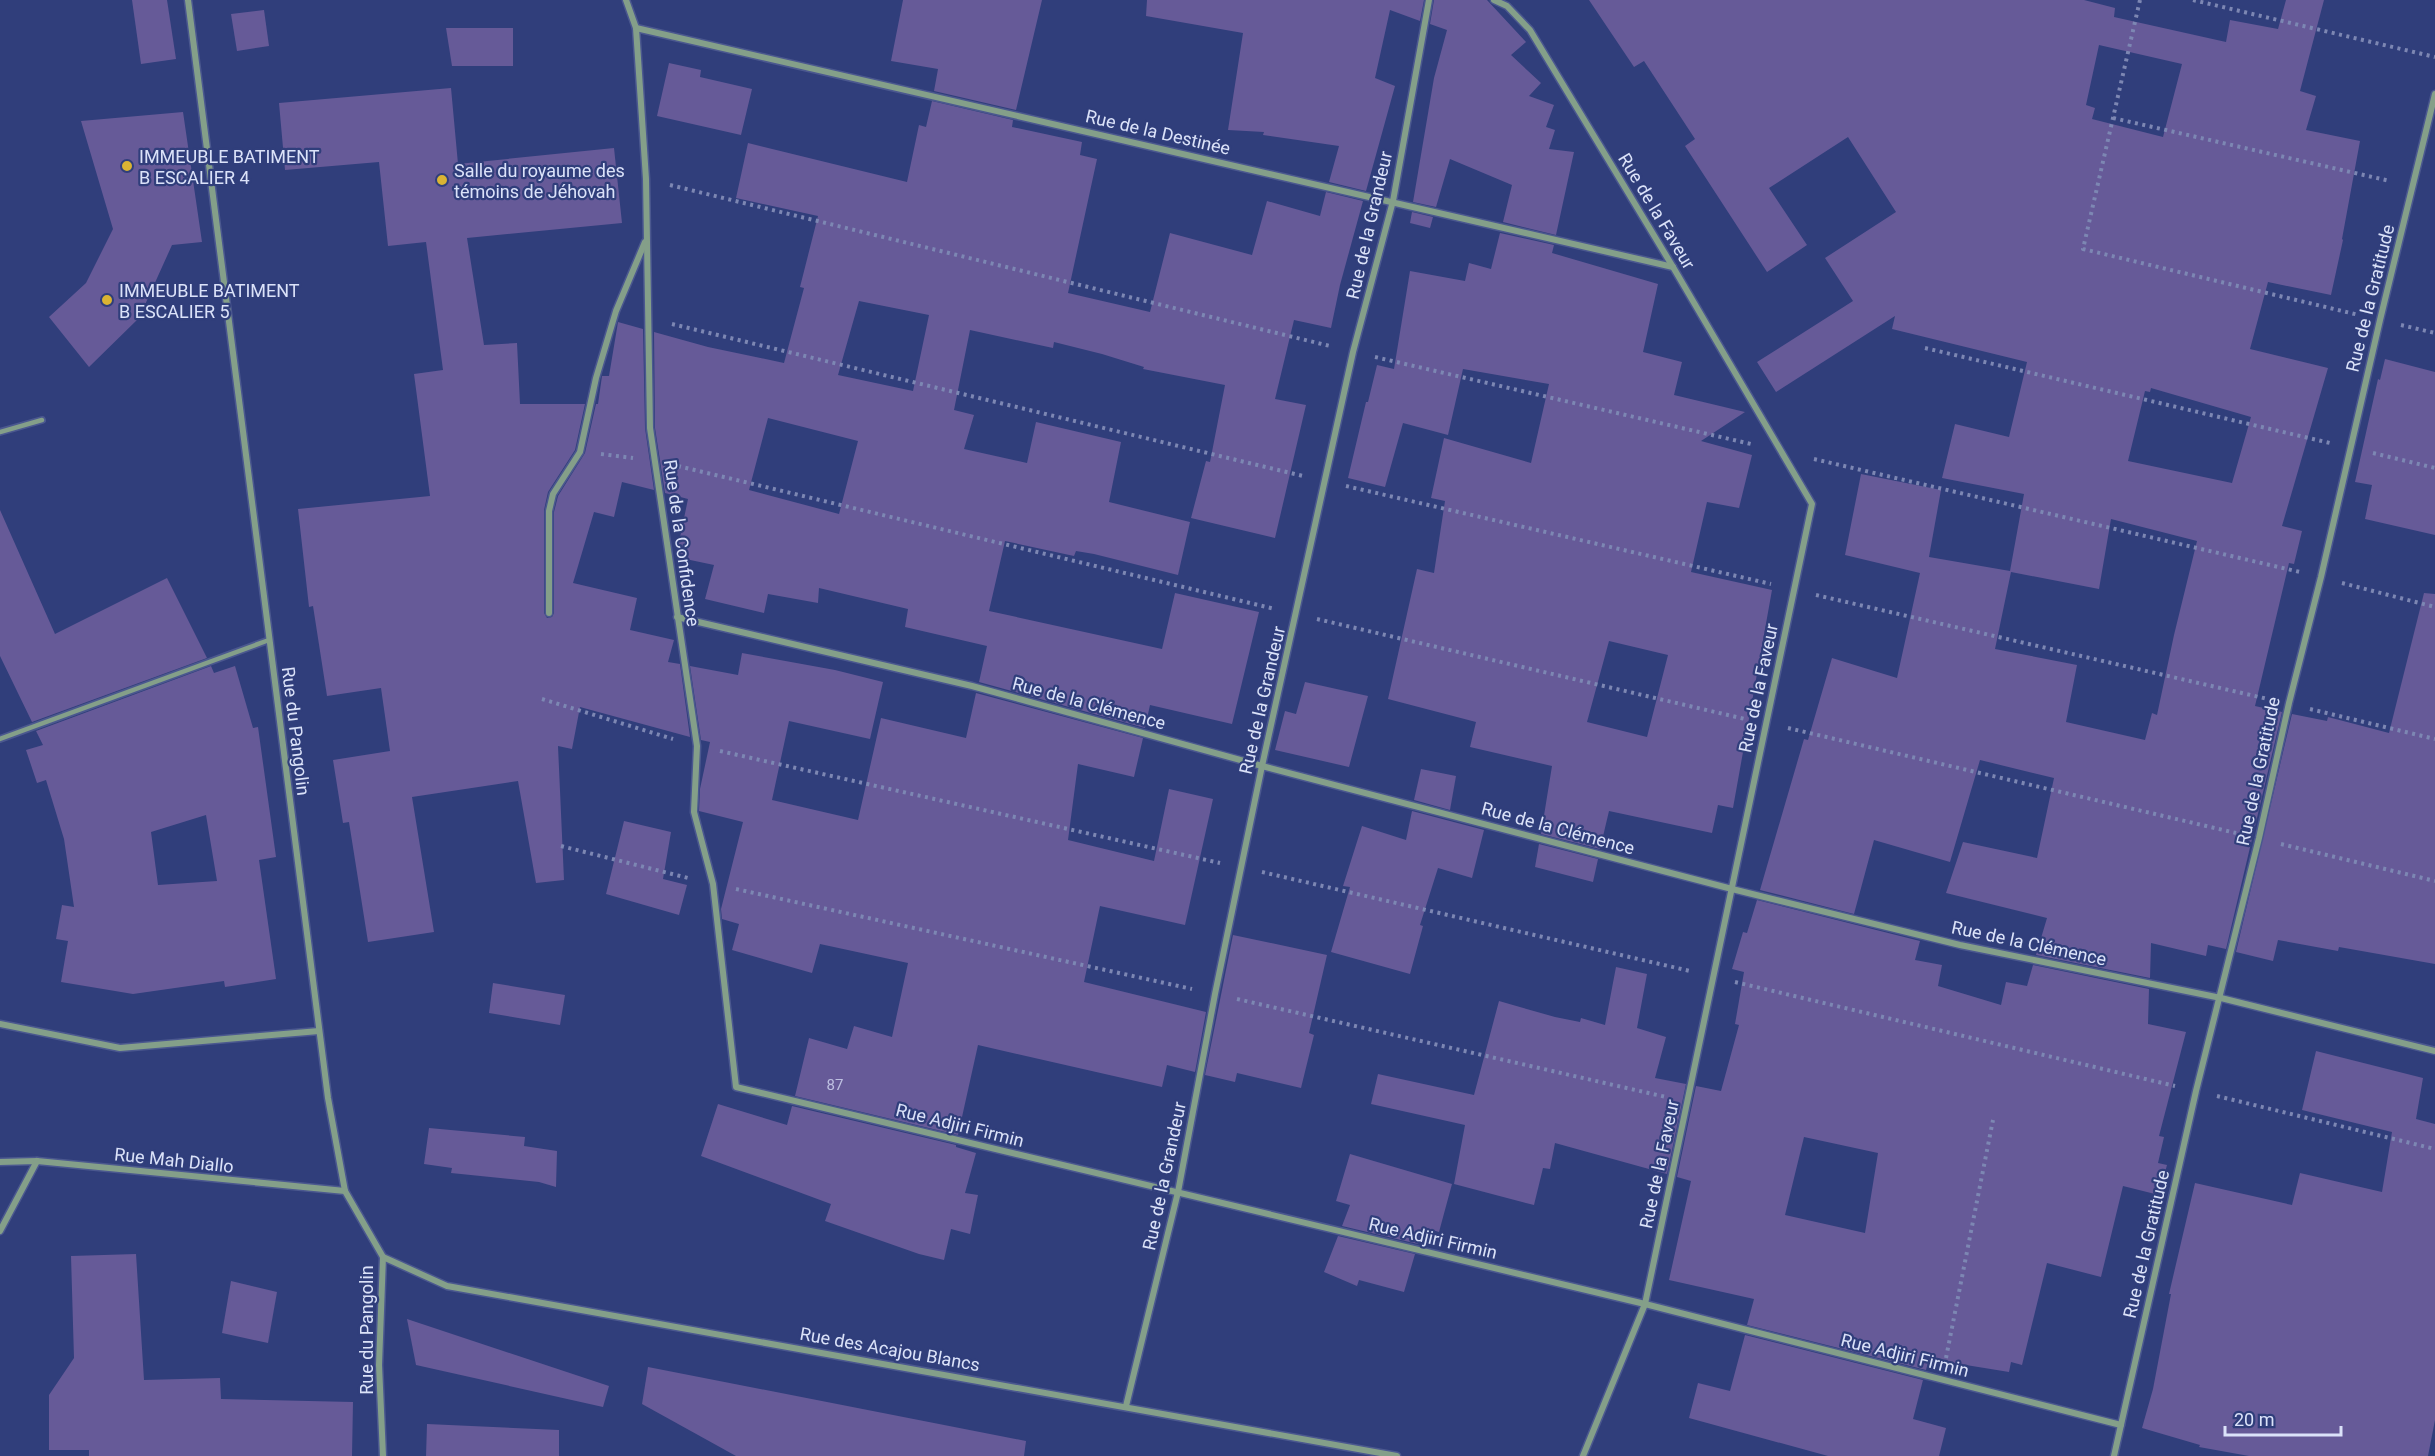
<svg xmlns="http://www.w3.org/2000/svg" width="2435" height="1456" viewBox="0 0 2435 1456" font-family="Roboto,sans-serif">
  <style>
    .building { fill: #665a98; fill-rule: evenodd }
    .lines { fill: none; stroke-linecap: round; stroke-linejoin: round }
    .service-casing { stroke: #4b588f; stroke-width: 8 }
    .minor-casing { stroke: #4b588f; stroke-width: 9 }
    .path { stroke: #7d87b3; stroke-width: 4; stroke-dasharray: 3 4.5; stroke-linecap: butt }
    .service { stroke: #849f89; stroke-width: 4.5 }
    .minor { stroke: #849f89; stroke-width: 6 }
    .poi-dot { fill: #dab333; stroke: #303e7b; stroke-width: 2 }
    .labels { text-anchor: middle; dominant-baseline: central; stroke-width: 4.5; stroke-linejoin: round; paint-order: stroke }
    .number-label { font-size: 15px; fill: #bec0e1 }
    .street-label { font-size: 18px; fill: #dbe2f9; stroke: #303e7b }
    .poi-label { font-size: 18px; fill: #dbe2f9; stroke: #303e7b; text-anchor: start }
  </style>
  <rect width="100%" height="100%" fill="#303e7b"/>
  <!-- building -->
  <g class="building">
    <polygon points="132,0 167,0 176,59 141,64"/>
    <polygon points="903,0 1042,0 1016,110 934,91 938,69 891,61"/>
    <polygon points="1147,0 1424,0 1420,21 1390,10 1375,78 1395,86 1366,191 1329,182 1339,146 1263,135 1264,132 1228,130 1243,33 1146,16"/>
    <polygon points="1434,0 1487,0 1526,42 1511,55 1541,83 1529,96 1554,105 1546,127 1555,130 1549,149 1574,152 1556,235 1503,222 1512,185 1450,159 1436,207 1413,202 1434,78 1447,30 1430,24"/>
    <path d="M1589,0H2084L2115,8L2114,17L2226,42L2230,20L2278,29L2286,0H2324L2300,91L2316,96L2306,130L2360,141L2342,239L2343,240L2331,295L2268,282L2250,349L2328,368L2282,526L2302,531L2294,564L2289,563L2255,706L2282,712L2226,949L2208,945L2206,956L2151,943L2150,978L2036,955L2047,918L1946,893L1963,842L2037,858L2054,778L1980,760L1950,862L1874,840L1854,914L1760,890L1804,739L1808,740L1832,658L1897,678L1920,573L1845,555L1861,474L1941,490L1929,557L2010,571L2024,494L1942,478L1955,424L2009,437L2027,362L1892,329L1895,316L1776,392L1757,362L1853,301L1825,258L1896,212L1848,137L1769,188L1807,245L1767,272L1685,146L1695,139L1644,61L1634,67ZM2099,45L2182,64L2163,137L2092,119L2095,108L2086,105ZM2151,388L2251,417L2232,483L2128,461L2145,391L2150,392ZM2111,519L2197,541L2174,635L2157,715L2152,713L2145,740L2066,722L2077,665L1995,649L2011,572L2099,589Z"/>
    <polygon points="264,10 269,46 237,51 231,14"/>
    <polygon points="446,28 513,28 513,66 452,66"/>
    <polygon points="669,63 701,70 700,77 752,89 741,135 657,116"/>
    <polygon points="451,88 458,164 614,148 622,223 467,238 484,345 517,343 520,404 585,404 575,450 548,492 544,510 544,613 547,618 552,617 554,613 554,512 558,496 585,453 596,404 598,404 602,376 609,376 618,322 643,329 645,428 654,490 622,482 614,517 594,512 573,583 637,598 630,630 674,640 668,662 680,664 690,737 580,707 572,749 558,746 564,880 536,883 518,781 412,797 434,932 368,942 349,822 343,823 333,760 390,751 381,688 327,696 313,606 309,607 298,509 430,496 414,374 443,370 426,242 388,246 379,162 285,170 279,103"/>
    <path d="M932,101L1013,120L1012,127L1082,142L1080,155L1097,159L1068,293L1150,312L1170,233L1252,255L1267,201L1320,216L1326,192L1363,201L1340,285L1331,328L1294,320L1275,399L1306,405L1275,538L1191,518L1206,461L1210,462L1225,385L1143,369L1144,367L1102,354L1054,342L1053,348L970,330L954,410L974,415L964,449L1027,463L1036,422L1121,442L1109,502L1190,522L1178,575L1094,554L1076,551L1074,556L1005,541L989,611L1162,649L1175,593L1259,612L1232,724L1150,705L1145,728L979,682L987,646L905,627L908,609L819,588L818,603L768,594L764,613L705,599L714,565L676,557L688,499L665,493L655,428L654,332L708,347L784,363L804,288L800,287L818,216L736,198L748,143L907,182L919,125L926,127ZM859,301L929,315L913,391L838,375ZM768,418L858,441L839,514L749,490Z"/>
    <polygon points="183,112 202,242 172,245 139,318 89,367 49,317 86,283 113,229 81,121"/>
    <polygon points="1412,212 1433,217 1430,228 1410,223"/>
    <path d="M1500,233L1554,245L1552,253L1658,284L1643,352L1682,362L1674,395L1745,412L1701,441L1752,455L1739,508L1707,502L1691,572L1772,590L1733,808L1718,805L1712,833L1609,811L1600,849L1541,834L1552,766L1470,747L1476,722L1388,699L1417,569L1434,573L1445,501L1431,498L1444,438L1531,463L1549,384L1463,369L1448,435L1403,423L1385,487L1348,478L1366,402H1368L1377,365L1394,369L1410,271L1465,281L1469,263L1491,269ZM1609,641L1668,655L1647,737L1587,722Z"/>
    <polygon points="2385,359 2435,372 2435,535 2365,519 2372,485 2355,482 2378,379 2380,380"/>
    <polygon points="0,510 55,634 167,578 207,658 32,722 0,656"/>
    <polygon points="2424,593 2435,594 2435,964 2339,947 2338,951 2278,940 2273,961 2236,952 2292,714 2327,721 2328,717 2389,733"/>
    <polygon points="742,653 835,670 883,682 870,739 789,721 772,800 858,820 881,718 966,738 976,693 1143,738 1134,777 1078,764 1068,840 1154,861 1169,789 1213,799 1185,925 1100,906 1084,982 1206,1012 1195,1072 1167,1065 1162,1087 978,1045 958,1135 795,1096 809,1038 847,1049 854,1026 892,1037 908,963 820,944 812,973 732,950 739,924 722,919 721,909 743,822 699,811 700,789 710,742 701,740 690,666 738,675"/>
    <path d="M211,666L214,673L235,666L253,728L258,727L276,857L259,860L276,979L225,987L224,981L133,994L61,982L68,941L56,939L62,905L74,907L64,839L46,780L37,783L26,750L43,745L36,731ZM206,815L217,881L158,885L151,832Z"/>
    <polygon points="1305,682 1368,696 1349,767 1275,750 1285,711 1296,714"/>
    <polygon points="1421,769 1456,776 1450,810 1414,800"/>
    <polygon points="1412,811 1484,830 1472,878 1438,868 1420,925 1423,926 1410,974 1331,952 1350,887 1343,886 1362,826 1406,840"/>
    <polygon points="624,821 671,832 663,879 687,885 679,915 606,894"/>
    <polygon points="1539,844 1598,859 1593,882 1535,867"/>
    <path d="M1757,900L1920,941L1915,960L1942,965L1938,986L2001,1005L2006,982L2027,986L2033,965L2149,989L2148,1024L2186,1032L2159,1136L2164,1137L2158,1163L2167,1165L2159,1195L2123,1186L2101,1277L2047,1263L2022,1365L2011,1362L2009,1372L1929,1359L1926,1370L1747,1325L1754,1299L1669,1280L1691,1181L1677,1177L1696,1086L1721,1091L1739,1025L1735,1024L1744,972L1732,969L1743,932L1747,933ZM1804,1137L1878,1153L1865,1233L1785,1215Z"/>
    <polygon points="1233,935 1327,955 1309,1033 1314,1035 1301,1088 1237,1073 1235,1082 1205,1075"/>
    <polygon points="1616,967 1647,974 1637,1028 1666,1037 1655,1078 1686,1084 1667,1174 1555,1143 1550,1169 1543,1168 1534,1205 1454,1184 1465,1125 1371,1104 1378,1074 1474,1095 1499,1001 1555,1017 1580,1022 1581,1018 1605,1025"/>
    <polygon points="493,983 565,995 560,1025 489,1013"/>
    <polygon points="2316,1051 2423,1078 2416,1119 2435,1124 2435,1420 2428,1456 2249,1456 2199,1447 2200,1445 2142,1428 2153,1389 2171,1294 2169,1294 2195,1183 2292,1205 2300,1173 2382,1192 2392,1132 2302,1110"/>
    <polygon points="718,1104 787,1125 792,1106 956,1145 956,1147 976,1153 965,1193 978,1195 970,1234 951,1229 944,1260 919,1254 825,1221 831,1204 701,1156"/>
    <polygon points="429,1128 525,1137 524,1146 557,1151 556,1187 539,1182 451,1173 452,1168 424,1164"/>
    <polygon points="1350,1154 1452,1184 1439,1232 1423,1227 1418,1244 1342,1226 1350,1205 1336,1201"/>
    <polygon points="1338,1236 1415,1254 1404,1292 1359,1280 1357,1286 1324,1272"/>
    <polygon points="136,1254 144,1380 220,1378 221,1399 353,1402 352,1456 89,1456 89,1450 49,1450 49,1395 74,1358 71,1256"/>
    <polygon points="231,1281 277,1292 268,1343 222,1333"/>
    <polygon points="407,1319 609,1386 603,1407 416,1365"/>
    <polygon points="1745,1335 1923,1380 1913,1419 1946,1428 1939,1456 1828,1456 1689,1418 1698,1383 1730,1391"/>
    <polygon points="648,1367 1026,1441 1024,1456 736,1456 642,1404"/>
    <polygon points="427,1424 559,1430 559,1456 426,1456"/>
  </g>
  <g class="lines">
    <defs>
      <g id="service">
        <polyline points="0,432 42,420"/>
        <polyline points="0,739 269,640"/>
      </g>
      <g id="minor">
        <polyline points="188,0 328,1098 345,1191 383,1257 379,1365 383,1456"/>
        <polyline points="626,0 636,28 646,179 650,428 697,746 694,812 713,884 736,1087 1645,1304 2121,1425"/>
        <polyline points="1494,0 1507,6 1530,30 1673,267 1812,504 1645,1304 1583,1456"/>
        <polyline points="636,28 1673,267"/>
        <polyline points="549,613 549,511 553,494 580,452 596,378 616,311 645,242"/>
        <polyline points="677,617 972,686 1262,766 1732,889 1960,945 2221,998 2435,1051"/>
        <polyline points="0,1024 120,1048 319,1031"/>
        <polyline points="0,1162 37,1161 345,1191"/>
        <polyline points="0,1231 37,1161"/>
        <polyline points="383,1257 447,1286 1397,1456"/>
        <polyline points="1126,1406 1178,1192 1215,994 1262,766 1353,352 1393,201 1429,0"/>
        <polyline points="2114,1456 2196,1091 2259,838 2289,703 2321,577 2380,320 2435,94"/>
      </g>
    </defs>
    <!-- service casing -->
    <use href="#service" class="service-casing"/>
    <!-- minor casing -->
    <use href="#minor" class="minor-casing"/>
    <!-- path -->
    <g class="path">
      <polyline points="2140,0 2083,249 2359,315"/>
      <polyline points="2193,0 2435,57"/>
      <polyline points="2113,118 2390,181"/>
      <polyline points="670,185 1330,346"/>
      <polyline points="672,324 1303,476"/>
      <polyline points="2401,325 2435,333"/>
      <polyline points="1925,348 2330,443"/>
      <polyline points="1375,357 1751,444"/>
      <polyline points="2373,453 2435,468"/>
      <polyline points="601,454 633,458"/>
      <polyline points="1814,459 2300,572"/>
      <polyline points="678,466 1275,609"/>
      <polyline points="1346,486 1771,584"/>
      <polyline points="2342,583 2435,607"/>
      <polyline points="1816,595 2268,699"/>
      <polyline points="1317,619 1745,719"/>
      <polyline points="542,699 673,739"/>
      <polyline points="2310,709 2435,739"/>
      <polyline points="1788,728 2236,833"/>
      <polyline points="720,751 1220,863"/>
      <polyline points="2281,844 2435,881"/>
      <polyline points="561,846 688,878"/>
      <polyline points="1262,872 1690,971"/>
      <polyline points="736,889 1192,989"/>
      <polyline points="1735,982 2175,1086"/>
      <polyline points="1237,999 1666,1097"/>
      <polyline points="2217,1096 2435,1149"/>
      <polyline points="1946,1358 1993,1120"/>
    </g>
    <!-- service -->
    <use href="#service" class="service"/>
    <!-- minor -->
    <use href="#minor" class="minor"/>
  </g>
  <!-- markers -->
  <g class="poi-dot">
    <circle cx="127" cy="166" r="6"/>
    <circle cx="442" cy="180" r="6"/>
    <circle cx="107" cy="300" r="6"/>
  </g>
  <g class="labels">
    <!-- number labels -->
    <g class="number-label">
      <text x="835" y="1085">87</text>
    </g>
    <!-- street labels -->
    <g class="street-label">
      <text transform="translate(1158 132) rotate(13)">Rue de la Destinée</text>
      <text transform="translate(1657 211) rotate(59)">Rue de la Faveur</text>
      <text transform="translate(1369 225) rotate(-77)">Rue de la Grandeur</text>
      <text transform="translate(2370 298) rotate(-76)">Rue de la Gratitude</text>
      <text transform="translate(682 543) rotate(82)">Rue de la Confidence</text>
      <text transform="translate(1758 688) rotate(-78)">Rue de la Faveur</text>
      <text transform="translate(1262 700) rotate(-77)">Rue de la Grandeur</text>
      <text transform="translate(1089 703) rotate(15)">Rue de la Clémence</text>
      <text transform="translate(296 731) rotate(83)">Rue du Pangolin</text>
      <text transform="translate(2258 771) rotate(-78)">Rue de la Gratitude</text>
      <text transform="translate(1558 828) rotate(15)">Rue de la Clémence</text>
      <text transform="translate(2029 943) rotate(12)">Rue de la Clémence</text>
      <text transform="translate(960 1125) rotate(14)">Rue Adjiri Firmin</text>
      <text transform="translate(174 1160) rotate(6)">Rue Mah Diallo</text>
      <text transform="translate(1659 1164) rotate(-78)">Rue de la Faveur</text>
      <text transform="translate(1164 1176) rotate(-78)">Rue de la Grandeur</text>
      <text transform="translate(1433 1238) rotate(13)">Rue Adjiri Firmin</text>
      <text transform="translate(2146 1244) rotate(-77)">Rue de la Gratitude</text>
      <text transform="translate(366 1330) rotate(-90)">Rue du Pangolin</text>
      <text transform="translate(890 1349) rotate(10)">Rue des Acajou Blancs</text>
      <text transform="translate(1905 1355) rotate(14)">Rue Adjiri Firmin</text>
    </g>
    <!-- poi labels -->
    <g class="poi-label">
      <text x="139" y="156">IMMEUBLE BATIMENT<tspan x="139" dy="21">B ESCALIER 4</tspan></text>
      <text x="454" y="170">Salle du royaume des<tspan x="454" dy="21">témoins de Jéhovah</tspan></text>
      <text x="119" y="290">IMMEUBLE BATIMENT<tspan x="119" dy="21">B ESCALIER 5</tspan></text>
    </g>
  </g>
  <!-- scale -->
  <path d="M2225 1426v9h116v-9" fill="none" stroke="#dbe2f9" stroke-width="3"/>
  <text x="2234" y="1426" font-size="18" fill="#dbe2f9" stroke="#303e7b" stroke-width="4.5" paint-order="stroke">20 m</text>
</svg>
